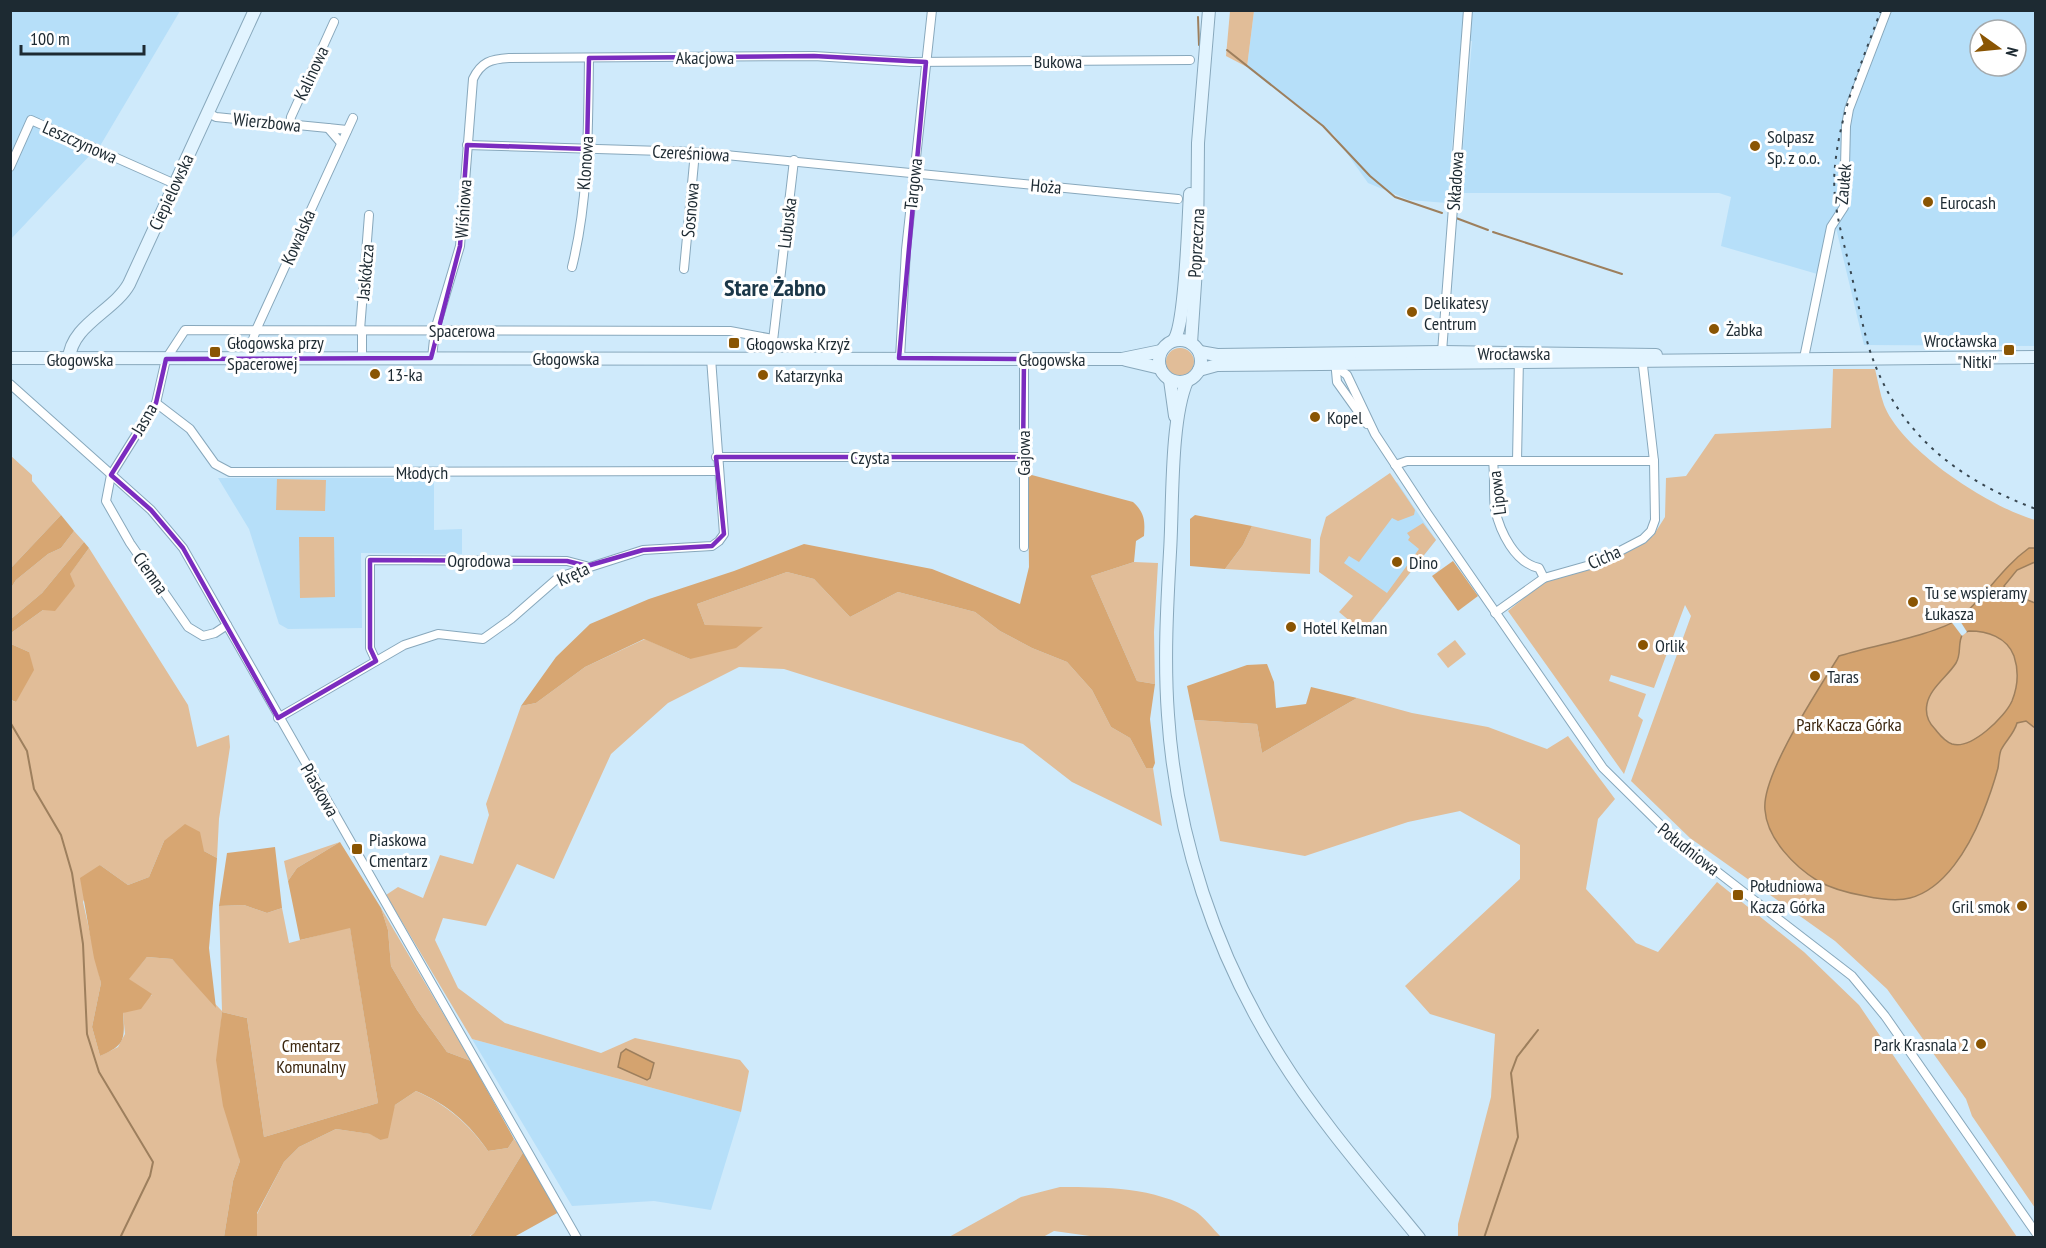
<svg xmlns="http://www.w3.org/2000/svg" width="2046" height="1248" viewBox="0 0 2046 1248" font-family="'PT Sans Narrow',sans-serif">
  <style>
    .built { fill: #b6dff9; fill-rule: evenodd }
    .green { fill: #e1bd98 }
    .forest { fill: #d7a672 }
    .water { fill: #d4a36f; stroke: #9d7f5d; stroke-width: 1.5; fill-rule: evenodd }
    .pier { fill: #cfeafb }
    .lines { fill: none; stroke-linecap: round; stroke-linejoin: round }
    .stream { stroke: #9d7f5d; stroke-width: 2 }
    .street-casing { stroke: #88a8bc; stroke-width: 10 }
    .secondary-casing { stroke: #88a8bc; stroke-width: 14 }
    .street { stroke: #fff; stroke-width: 8 }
    .secondary { stroke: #e2f4ff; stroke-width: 12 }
    .rail { stroke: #384751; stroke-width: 2; stroke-dasharray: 3 6; stroke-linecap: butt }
    .marked { fill: none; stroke: #7b2cbf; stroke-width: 4.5; stroke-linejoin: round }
    .poi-dot { fill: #8a5503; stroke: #fff; stroke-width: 2 }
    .labels { text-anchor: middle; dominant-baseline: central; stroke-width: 6; stroke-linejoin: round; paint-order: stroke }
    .street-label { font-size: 18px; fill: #1d2a32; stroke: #fff }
    .poi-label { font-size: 18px; fill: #1d2a32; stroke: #fff; text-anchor: start }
    .park-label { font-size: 18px; fill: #3c270f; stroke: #fff }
    .district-label { font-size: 24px; font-weight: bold; fill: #1b3748; stroke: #fff }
  </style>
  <rect width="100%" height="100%" fill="#cfeafb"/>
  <!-- built -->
  <g class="built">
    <polygon points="11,11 180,11 100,146 40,118 38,129 93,152 11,239"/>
    <path d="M1254,11H2035V346L1864,345L1836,228L1824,276L1721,246L1731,197L1719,193H1459L1472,41H1461L1447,203L1409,200L1368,183L1334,135L1247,67ZM1980,30H2016V66H1980Z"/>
    <polygon points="218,478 434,478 434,530 462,529 462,554 361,553 362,628 288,629 279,624 249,529"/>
    <polygon points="1397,482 1436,540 1383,607 1331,571"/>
    <polygon points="472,1039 741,1112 711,1210 654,1201 572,1206"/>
  </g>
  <!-- green -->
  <g class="green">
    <polygon points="1230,11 1254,11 1247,67 1226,56"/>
    <circle cx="1180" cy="362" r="14"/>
    <path d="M1833,369H1875C1878,381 1880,394 1884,405C1902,451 1990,507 2035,520V1208L1972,1116L1966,1099L1887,989L1835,941L1690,838L1631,781L1691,616L1685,605L1654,688L1611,675L1609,681L1646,694L1638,716L1643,720L1624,774L1508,611L1553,575L1598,567L1653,536L1665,517L1666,478L1686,476L1715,434L1831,428Z"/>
    <polygon points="11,456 32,475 32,481 61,515 11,568"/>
    <polygon points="1390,473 1415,510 1414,515 1398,521 1392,518 1359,562 1349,556 1344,563 1387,593 1419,549 1408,540 1410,537 1407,533 1423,523 1436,540 1363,632 1339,612 1353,596 1319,572 1320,538 1326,517"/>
    <polygon points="277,479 326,480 325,511 276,510"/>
    <polygon points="1252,526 1311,539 1310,574 1225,569 1243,545"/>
    <polygon points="74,531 84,542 42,593 11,619 11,588 16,580 48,554 61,548"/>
    <polygon points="299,537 334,537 335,597 300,598"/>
    <polygon points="89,548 188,705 197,747 229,735 230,747 219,819 217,858 204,851 164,841 149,877 128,885 100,865 83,902 101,983 92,1027 100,1056 118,1047 125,1034 123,1013 152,995 128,979 147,957 172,959 222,1011 219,906 244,905 267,913 282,908 289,943 350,927 378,1103 264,1137 247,1018 222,1012 220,1034 240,1161 233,1181 224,1237 11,1237 10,700 16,702 29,652 11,644 11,633 43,610"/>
    <polygon points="1134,562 1158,563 1154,632 1155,684 1137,681 1091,576"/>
    <polygon points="787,572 814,579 850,617 898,592 975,612 1000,631 1032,648 1067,662 1092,690 1111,727 1130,738 1146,768 1153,768 1162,826 1072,782 1023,744 784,669 739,667 668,703 611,754 554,879 517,864 486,926 443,918 435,940 458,988 505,1023 601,1053 635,1038 740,1060 749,1071 741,1112 472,1039 386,895 398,887 423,898 440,855 473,864 489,815 486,804 521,706 536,703 585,667 645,639 690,659 705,625 697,604"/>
    <polygon points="1455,640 1466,654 1448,668 1437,654"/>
    <polygon points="1357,698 1412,713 1488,727 1547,749 1568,736 1615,799 1598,819 1586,889 1636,943 1658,952 1717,882 1804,952 1859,1005 2017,1237 1458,1237 1458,1224 1491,1097 1495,1034 1430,1014 1405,986 1520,879 1520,845 1460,811 1408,822 1305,856 1220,841 1194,720 1257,724 1262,753"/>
    <polygon points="340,842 297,868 288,881 284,861"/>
    <polygon points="381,908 471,1061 447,1052 417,1010 391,966 388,930"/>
    <path d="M416,1091C447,1105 468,1123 488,1151L508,1148L514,1139L524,1151L474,1233L468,1237H257V1214L284,1162L299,1147L336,1129L371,1134L380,1140L395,1105Z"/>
    <path d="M1060,1187C1106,1187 1154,1187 1195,1211C1204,1217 1213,1229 1221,1237L1104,1238L1054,1231L1043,1237H949L1021,1197Z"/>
  </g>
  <!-- forest -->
  <g class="forest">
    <path d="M1028,474L1133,502C1145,513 1145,521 1144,536L1136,541L1134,562L1091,576L1137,681L1155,684L1150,719L1155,763L1153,768H1146L1130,738L1111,727L1092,690L1067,662L1032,648L1000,631L975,612L898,592L850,617L814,579L787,572L697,604L705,625L763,627L736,648L690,659L644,639L585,667L536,703L521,706L556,657L590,624L649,599L734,571L804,544L932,569L1020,604L1029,567Z"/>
    <polygon points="61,515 74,531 61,548 48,554 16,580 11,588 11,568"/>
    <polygon points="1195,515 1252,526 1243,545 1225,569 1190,566 1190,519"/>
    <polygon points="84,542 89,548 70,574 75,586 55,611 43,610 11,633 11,619 42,593"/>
    <polygon points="1453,561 1478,596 1458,611 1432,576"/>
    <polygon points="11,644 29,652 34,670 16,702 11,700"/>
    <polygon points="1267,664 1274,682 1276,708 1306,704 1311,687 1357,698 1262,753 1257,724 1194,720 1187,686 1247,665"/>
    <path d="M185,824L200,832L204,851L217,858L209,948L216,1008L172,959L147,957L129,979L152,994L141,1009L123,1013C125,1040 125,1045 100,1056L92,1027L101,983L94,958L80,878L100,865L128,885L149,877L164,841Z"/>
    <path d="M340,842L381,908L388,930L391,966L417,1010L447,1052L471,1061L514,1139L508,1148L488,1151C469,1123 447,1104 416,1091L395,1105L388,1138L380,1140L370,1134L336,1129L299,1147L284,1162L257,1213V1237H224L233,1181L240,1161L223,1106L216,1060L222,1012L247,1018L264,1137L378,1103L350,928L300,940L288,881L297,868Z"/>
    <polygon points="275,847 282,908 267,913 244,905 219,906 227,853"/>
    <polygon points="524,1151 559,1212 514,1237 468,1238 474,1233"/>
  </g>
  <!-- water -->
  <g class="water">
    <path d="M2029,548H2035V562L2017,570L2004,586L2008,592L2035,603V728L2026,721L2017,723C2014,734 2006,740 2001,750C1999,755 1999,762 1998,768C1994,783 1988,800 1982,815C1969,847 1945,889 1910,898C1896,902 1879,899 1865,896C1848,893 1832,889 1818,881C1795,867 1767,839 1765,810C1761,775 1820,687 1839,656C1867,647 1938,634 1958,619C1985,598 2000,569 2029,548ZM1969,631C1987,631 2007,637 2014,656C2019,671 2018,686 2012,701C2005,717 1971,750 1952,744C1944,741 1940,735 1935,729C1928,722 1925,714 1927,704C1930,688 1948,676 1956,663C1962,653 1957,643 1963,633Z"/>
    <polygon points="626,1049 654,1063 650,1078 647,1080 618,1067 621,1053"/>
  </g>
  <!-- pier -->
  <polygon class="pier" points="1957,616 1967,632 1962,636 1950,620"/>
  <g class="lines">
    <!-- stream -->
    <g class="stream">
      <polyline points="1198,17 1199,45"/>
      <polyline points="1227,50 1323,126 1370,176 1395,197 1442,213"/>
      <polyline points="1456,218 1488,230"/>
      <polyline points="1493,232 1622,274"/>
      <polyline points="10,722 27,751 34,789 61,835 72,873 83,944 87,1034 99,1072 153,1162 150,1176 120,1238"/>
      <polyline points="1484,1238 1518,1137 1511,1073 1517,1057 1538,1030"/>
    </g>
    <defs>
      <g id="street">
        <polyline points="208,113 216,117 328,128"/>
        <polyline points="290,124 291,117 334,22"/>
        <polyline points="341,143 328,128 347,130"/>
        <polyline points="467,145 695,152 1178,199"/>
        <polyline points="10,167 31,120 175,184"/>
        <path d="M572,267C589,199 588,127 589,58"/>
        <polyline points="684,269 695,152"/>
        <polyline points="360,330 369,215"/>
        <polyline points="362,330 362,358"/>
        <polyline points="1442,352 1468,10"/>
        <polyline points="247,358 256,330 353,118"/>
        <path d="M432,358L435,330L460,246L473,79C481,62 491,59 509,58L814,56L910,62L1190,60"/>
        <polyline points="771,358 794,160"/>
        <polyline points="900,358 906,250 932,10"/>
        <polyline points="1804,358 1831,227 1844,207 1846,126 1849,109 1887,10"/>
        <polyline points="1024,359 1024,547"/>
        <polyline points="1335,360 1337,382 1367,424"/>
        <polyline points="1335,366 1347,375 1375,434 1427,513 1603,768 1675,839 1852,976 1885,1016 2036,1233"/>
        <polyline points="10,384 151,510 183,548 577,1238"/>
        <polyline points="156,403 190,429 215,464 230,472 717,471"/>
        <polyline points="716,457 1023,457"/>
        <path d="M1493,461C1495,477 1493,494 1495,509C1500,532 1515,563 1539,568L1544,578"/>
        <polyline points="1517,461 1519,357"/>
        <polyline points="1395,465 1407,461 1654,461"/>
        <polyline points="1495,613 1544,578 1597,563 1643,539 1651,531 1655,520 1654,461 1642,357"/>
        <polyline points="227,625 215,633 203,636 188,627 130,543 106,501 111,475 156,403 166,359 185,330 730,331 773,339"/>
        <polyline points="376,661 370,648 370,560 567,561 586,566"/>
        <polyline points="278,718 404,645 438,634 483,639 511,619 559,577 643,550 712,546 719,541 724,534 711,358"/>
      </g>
      <g id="secondary">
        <circle cx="1180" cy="361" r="21"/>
        <path d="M1174,340C1186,323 1188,221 1190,194"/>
        <polyline points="1191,343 1197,254 1198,143 1209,10"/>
        <polyline points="1200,352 1217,355 1442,352 1656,355"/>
        <polyline points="10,358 1122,359 1161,351"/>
        <path d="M69,359C71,325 114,311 129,284L255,10"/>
        <polyline points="1126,360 1160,368"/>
        <polyline points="1199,370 1217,365 2036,357"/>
        <polyline points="1170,380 1175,416"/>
        <path d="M1187,381C1170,420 1173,507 1170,552C1167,606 1164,661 1168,715C1176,836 1215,954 1280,1057C1320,1121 1371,1179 1419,1238"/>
      </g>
    </defs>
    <!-- street casing -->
    <use href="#street" class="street-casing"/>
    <!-- secondary casing -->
    <use href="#secondary" class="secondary-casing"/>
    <!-- street -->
    <use href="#street" class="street"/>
    <!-- secondary -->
    <use href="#secondary" class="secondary"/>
    <!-- rail -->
    <path class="rail" d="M1881,10C1862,62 1840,112 1835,166C1831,203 1843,238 1851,273C1857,298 1862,324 1869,348C1896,432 1956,479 2036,509"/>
  </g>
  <!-- marked area -->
  <path class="marked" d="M814,56L926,62L899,358L1024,359L1023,457H716L724,534L712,546L643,550L587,566L567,561L370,560V648L376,661L278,718L183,548L151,510L111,475L156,403L166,359L431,358L460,246L467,145L587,149L589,58Z"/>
  <!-- markers -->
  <g class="poi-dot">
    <circle cx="1755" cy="146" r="6"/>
    <circle cx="1928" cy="202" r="6"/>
    <circle cx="1412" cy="312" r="6"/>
    <circle cx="1714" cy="329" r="6"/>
    <rect x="728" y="337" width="12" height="12" rx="3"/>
    <rect x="2003" y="344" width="12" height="12" rx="3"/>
    <rect x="209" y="346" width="12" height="12" rx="3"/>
    <circle cx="375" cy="374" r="6"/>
    <circle cx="763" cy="375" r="6"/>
    <circle cx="1315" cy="417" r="6"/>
    <circle cx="1397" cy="562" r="6"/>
    <circle cx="1913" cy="602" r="6"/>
    <circle cx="1291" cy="627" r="6"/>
    <circle cx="1643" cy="645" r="6"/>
    <circle cx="1815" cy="676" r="6"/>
    <rect x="351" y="843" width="12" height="12" rx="3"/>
    <rect x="1732" y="889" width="12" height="12" rx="3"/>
    <circle cx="2022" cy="906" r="6"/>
    <circle cx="1981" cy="1044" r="6"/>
  </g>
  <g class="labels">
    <!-- street labels -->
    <g class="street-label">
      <text x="705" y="57">Akacjowa</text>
      <text x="1058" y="61">Bukowa</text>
      <text transform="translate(311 73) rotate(-65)">Kalinowa</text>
      <text transform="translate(267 122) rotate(6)">Wierzbowa</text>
      <text transform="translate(80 142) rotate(24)">Leszczynowa</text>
      <text transform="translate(691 153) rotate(3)">Czereśniowa</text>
      <text transform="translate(585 163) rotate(-86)">Klonowa</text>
      <text transform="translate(1455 181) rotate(-86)">Składowa</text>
      <text transform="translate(913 184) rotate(-84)">Targowa</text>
      <text transform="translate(1843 184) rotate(-85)">Zaułek</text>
      <text transform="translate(1046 186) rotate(5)">Hoża</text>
      <text transform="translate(171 192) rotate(-65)">Ciepielowska</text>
      <text transform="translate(463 209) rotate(-86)">Wiśniowa</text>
      <text transform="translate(690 210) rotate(-85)">Sosnowa</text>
      <text transform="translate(787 223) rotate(-83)">Lubuska</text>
      <text transform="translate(298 237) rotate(-66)">Kowalska</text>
      <text transform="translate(1196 243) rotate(-87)">Poprzeczna</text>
      <text transform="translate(365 272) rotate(-85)">Jaskółcza</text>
      <text x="462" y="330">Spacerowa</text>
      <text x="1514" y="353">Wrocławska</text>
      <text x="566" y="358">Głogowska</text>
      <text x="80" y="359">Głogowska</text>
      <text x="1052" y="359">Głogowska</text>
      <text transform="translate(144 419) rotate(-60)">Jasna</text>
      <text transform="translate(1023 453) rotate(-90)">Gajowa</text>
      <text x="870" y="457">Czysta</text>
      <text x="422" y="472">Młodych</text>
      <text transform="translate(1497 493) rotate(-97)">Lipowa</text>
      <text transform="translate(1604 557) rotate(-24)">Cicha</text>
      <text x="479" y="560">Ogrodowa</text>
      <text transform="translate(151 573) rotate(55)">Ciemna</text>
      <text transform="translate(573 574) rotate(-25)">Kręta</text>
      <text transform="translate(320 790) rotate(60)">Piaskowa</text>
      <text transform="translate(1689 849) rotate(38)">Południowa</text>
    </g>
    <!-- poi labels -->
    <g class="poi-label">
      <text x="1767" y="136">Solpasz<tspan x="1767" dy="21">Sp. z o.o.</tspan></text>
      <text x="1940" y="202">Eurocash</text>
      <text x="1424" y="302">Delikatesy<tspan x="1424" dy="21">Centrum</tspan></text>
      <text x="1726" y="329">Żabka</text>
      <text x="1997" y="340" text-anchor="end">Wrocławska<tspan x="1997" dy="21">"Nitki"</tspan></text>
      <text x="227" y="342">Głogowska przy<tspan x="227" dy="21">Spacerowej</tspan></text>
      <text x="746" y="343">Głogowska Krzyż</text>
      <text x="387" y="374">13-ka</text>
      <text x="775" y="375">Katarzynka</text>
      <text x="1327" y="417">Kopel</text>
      <text x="1409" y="562">Dino</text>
      <text x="1925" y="592">Tu se wspieramy<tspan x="1925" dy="21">Łukasza</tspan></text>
      <text x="1303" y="627">Hotel Kelman</text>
      <text x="1655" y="645">Orlik</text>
      <text x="1827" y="676">Taras</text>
      <text x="369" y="839">Piaskowa<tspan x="369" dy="21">Cmentarz</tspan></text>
      <text x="1750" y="885">Południowa<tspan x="1750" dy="21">Kacza Górka</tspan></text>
      <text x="2010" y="906" text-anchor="end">Gril smok</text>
      <text x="1969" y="1044" text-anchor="end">Park Krasnala 2</text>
    </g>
    <!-- park labels -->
    <g class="park-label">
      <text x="1849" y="724">Park Kacza Górka</text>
      <text x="311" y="1045">Cmentarz<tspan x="311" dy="21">Komunalny</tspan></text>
    </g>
    <!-- district labels -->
    <g class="district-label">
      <text x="775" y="287">Stare Żabno</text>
    </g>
  </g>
  <!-- border -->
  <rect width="2046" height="1248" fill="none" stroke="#1d2a32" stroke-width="24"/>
  <!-- north arrow -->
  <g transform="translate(1998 48) rotate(105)"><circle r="28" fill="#ffffff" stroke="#a5aaad" stroke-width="1.5"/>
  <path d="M0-4.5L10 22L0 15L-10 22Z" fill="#8a5503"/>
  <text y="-9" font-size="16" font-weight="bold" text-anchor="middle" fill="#1d2a32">N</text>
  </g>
  <!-- scale -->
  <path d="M21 45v9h123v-9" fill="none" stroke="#1d2a32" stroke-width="3"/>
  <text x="30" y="45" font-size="18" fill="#1d2a32" stroke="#ffffff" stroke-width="4.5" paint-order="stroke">100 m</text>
</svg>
